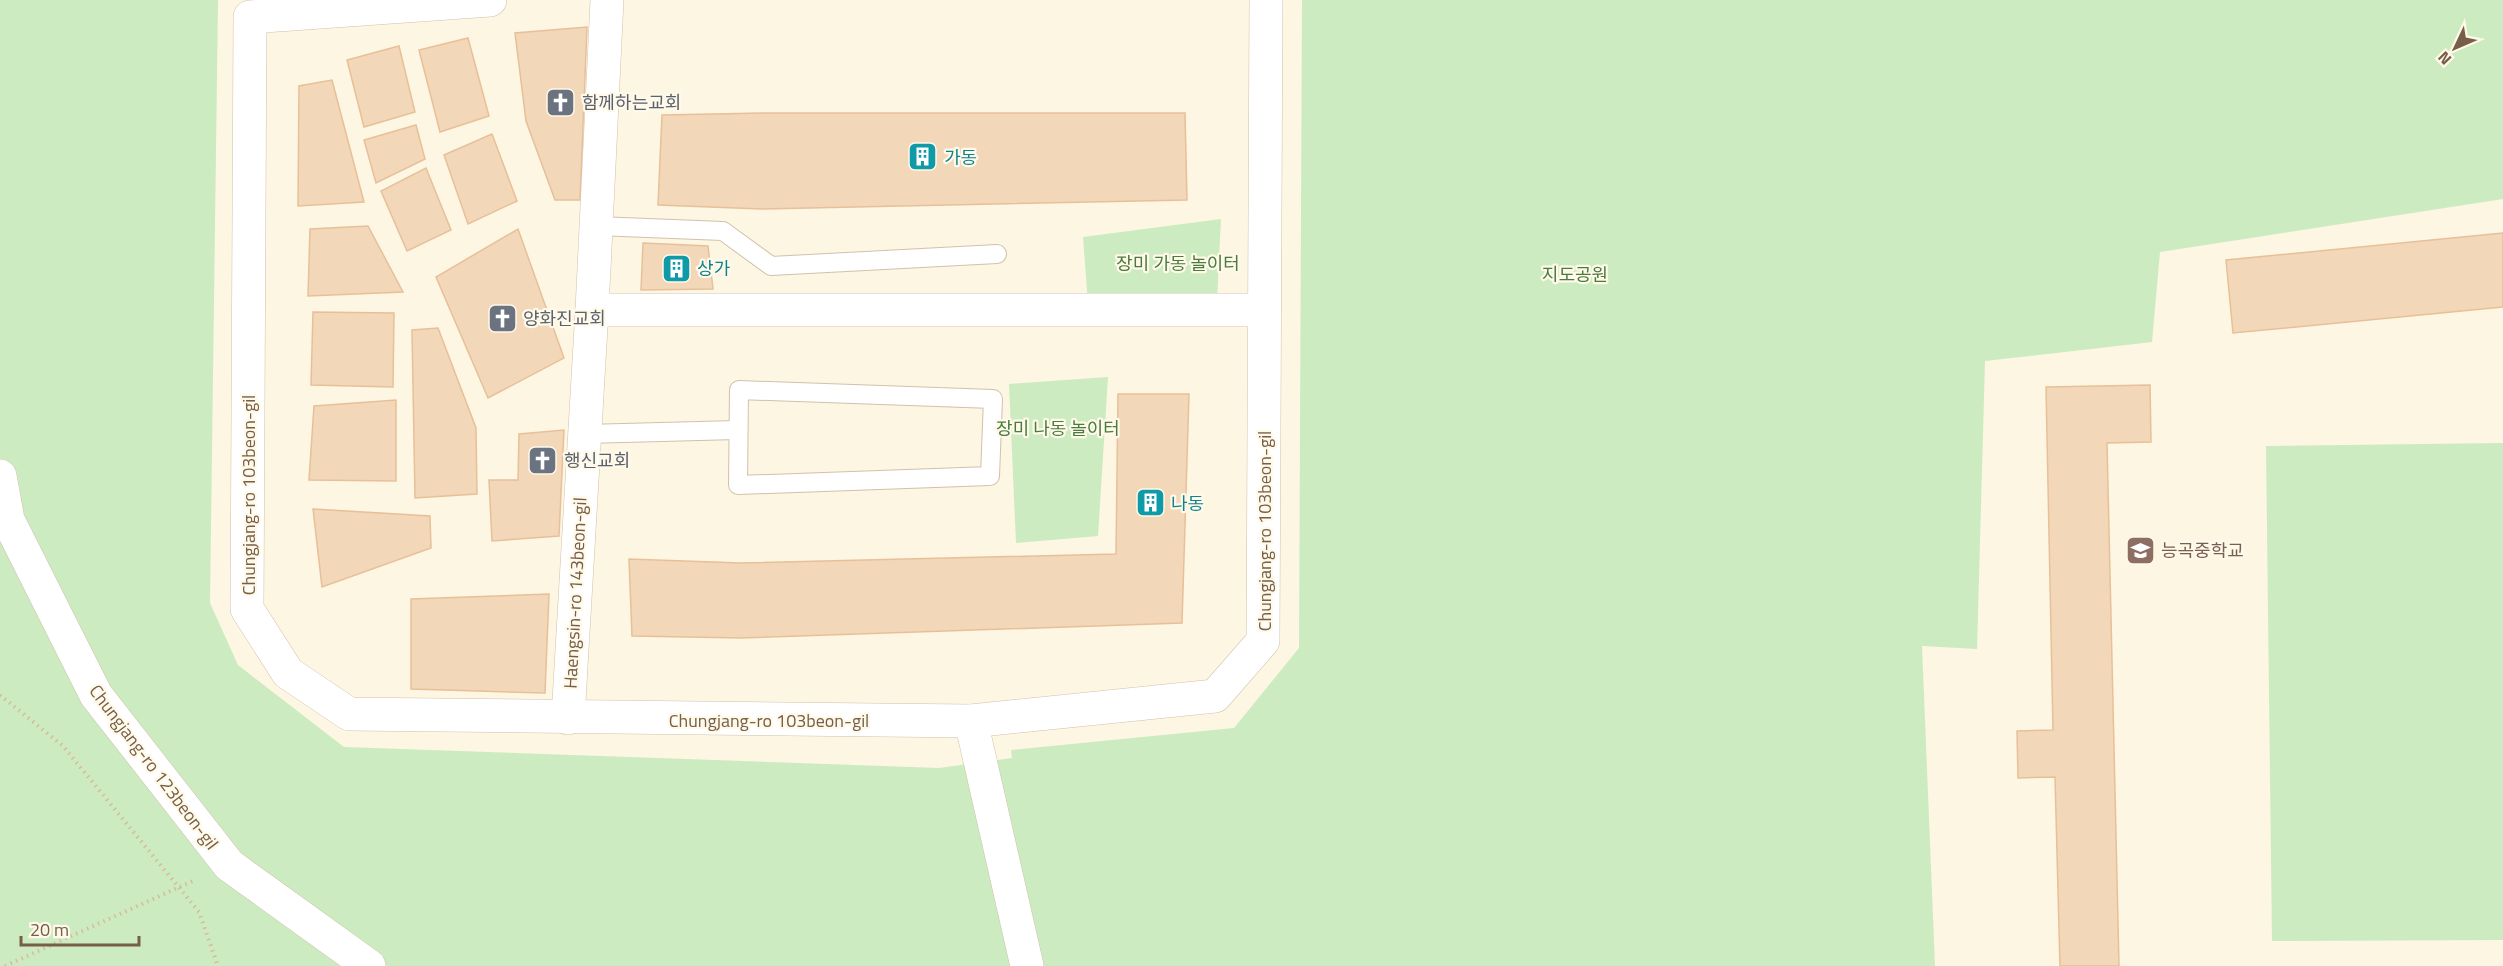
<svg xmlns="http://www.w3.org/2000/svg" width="2503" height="966" viewBox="0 0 2503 966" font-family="'Titillium Web','Noto Sans KR',sans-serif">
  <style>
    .green { fill: #ccebc0 }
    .building { fill: #f3d7b9; stroke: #e7c099; stroke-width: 1.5 }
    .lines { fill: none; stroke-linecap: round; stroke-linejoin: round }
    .service-casing { stroke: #d1c1ac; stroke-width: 20 }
    .minor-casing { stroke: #d1c1ac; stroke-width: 34 }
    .path { stroke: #d8bb9c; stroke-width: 4; stroke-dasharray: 1.5 4.5; stroke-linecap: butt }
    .service { stroke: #fff; stroke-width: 18 }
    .minor { stroke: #fff; stroke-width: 33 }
    .labels { text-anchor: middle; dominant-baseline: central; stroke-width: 4.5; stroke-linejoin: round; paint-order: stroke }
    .worship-label { font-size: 18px; fill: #5b616d; stroke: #fff9e9; text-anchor: start }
    .culture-label { font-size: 18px; fill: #0d838f; stroke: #fff9e9; text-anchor: start }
    .park-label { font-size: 18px; fill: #4a7c3f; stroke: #fff9e9 }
    .street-label { font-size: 18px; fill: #765e48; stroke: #fff9e9 }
    .education-label { font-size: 18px; fill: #785e54; stroke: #fff9e9; text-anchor: start }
  </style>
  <rect width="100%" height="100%" fill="#fdf6e2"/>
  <!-- green -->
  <g class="green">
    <polygon points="0,0 218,0 210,603 238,665 344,747 939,768 1012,758 1011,750 1234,728 1299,648 1302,0 2503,0 2503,199 2160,252 2152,342 1985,361 1977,649 1922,646 1935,966 0,966"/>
    <polygon points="1221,219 1217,300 1088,303 1083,237"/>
    <polygon points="1108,377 1098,536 1016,543 1009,384"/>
    <polygon points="2503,443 2503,940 2272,941 2266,446"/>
  </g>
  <!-- building -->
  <g class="building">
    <polygon points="587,27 580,200 555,200 526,121 515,33"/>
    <polygon points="468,38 489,116 440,132 419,50"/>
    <polygon points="399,46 415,112 364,127 347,60"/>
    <polygon points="332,80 364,202 298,206 299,86"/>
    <polygon points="764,113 1185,113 1187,200 762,209 658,205 662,115"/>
    <polygon points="416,125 425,159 376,183 364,140"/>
    <polygon points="492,134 517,201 468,224 444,155"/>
    <polygon points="426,168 451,230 407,251 381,191"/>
    <polygon points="368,226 403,292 308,296 310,229"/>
    <polygon points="518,229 564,358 488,398 436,277"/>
    <polygon points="2503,233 2503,307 2233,333 2226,260"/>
    <polygon points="643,243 708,246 713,289 641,290"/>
    <polygon points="313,312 394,313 393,387 311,385"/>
    <polygon points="438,328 476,428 477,494 415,498 412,330"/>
    <polygon points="2150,385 2151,442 2107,443 2119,966 2060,966 2055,777 2018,778 2017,731 2053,730 2046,387"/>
    <polygon points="1118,394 1189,394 1182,623 742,638 632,636 629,559 741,563 1116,554"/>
    <polygon points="396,400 396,481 309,480 314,406"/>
    <polygon points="564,430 559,536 492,541 489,480 518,480 519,434"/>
    <polygon points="313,509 430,516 431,548 322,587"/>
    <polygon points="549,594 545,693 411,689 411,599"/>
  </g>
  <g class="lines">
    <defs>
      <g id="service">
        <polyline points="597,226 723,231 771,266 997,254"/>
        <polygon points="739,390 993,399 990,476 738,485"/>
        <polyline points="585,434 737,430"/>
      </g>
      <g id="minor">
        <polyline points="490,0 250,17 247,609 288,673 349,714 971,721 1215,696 1263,641 1266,0"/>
        <polyline points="592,310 1264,310"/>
        <polyline points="0,476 8,520 96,695 229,865 369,966"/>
        <polyline points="568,718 592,310 607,0"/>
        <polyline points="971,721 1027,966"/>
      </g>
    </defs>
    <!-- service casing -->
    <use href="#service" class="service-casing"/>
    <!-- minor casing -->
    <use href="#minor" class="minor-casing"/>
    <!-- path -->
    <g class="path">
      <polyline points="0,695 63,746 199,912 218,966"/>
      <polyline points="5,966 195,880"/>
    </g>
    <!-- service -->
    <use href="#service" class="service"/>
    <!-- minor -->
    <use href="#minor" class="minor"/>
  </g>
  <!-- icons -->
  <defs>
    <symbol id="church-square" viewBox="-11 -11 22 22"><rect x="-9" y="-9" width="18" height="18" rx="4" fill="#6b7280" stroke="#fff9e9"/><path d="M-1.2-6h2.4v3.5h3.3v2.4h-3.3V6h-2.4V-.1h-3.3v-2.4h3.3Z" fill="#fff"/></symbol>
    <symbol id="building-square" viewBox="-11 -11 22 22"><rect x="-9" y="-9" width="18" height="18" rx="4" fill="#0f9aa8" stroke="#fff9e9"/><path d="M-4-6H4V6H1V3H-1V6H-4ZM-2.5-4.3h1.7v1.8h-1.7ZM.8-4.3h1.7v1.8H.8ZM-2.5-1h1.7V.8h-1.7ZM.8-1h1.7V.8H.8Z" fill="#fff"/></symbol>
    <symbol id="school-square" viewBox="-11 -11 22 22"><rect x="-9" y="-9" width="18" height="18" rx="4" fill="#8d6e63" stroke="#fff9e9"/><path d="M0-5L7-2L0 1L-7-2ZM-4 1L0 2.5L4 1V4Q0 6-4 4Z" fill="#fff"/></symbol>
  </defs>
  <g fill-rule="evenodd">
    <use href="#church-square" x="544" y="86" width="33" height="33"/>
    <use href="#building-square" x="906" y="140" width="33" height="33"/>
    <use href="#building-square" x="660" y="252" width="33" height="33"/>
    <use href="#church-square" x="486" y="302" width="33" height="33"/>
    <use href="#church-square" x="526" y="444" width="33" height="33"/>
    <use href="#building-square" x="1134" y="486" width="33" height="33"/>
    <use href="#school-square" x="2124" y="534" width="33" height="33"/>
  </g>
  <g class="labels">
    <!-- worship labels -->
    <g class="worship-label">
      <text x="582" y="102">함께하는교회</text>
      <text x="523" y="318">양화진교회</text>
      <text x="564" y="460">행신교회</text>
    </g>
    <!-- culture labels -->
    <g class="culture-label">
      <text x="944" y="157">가동</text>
      <text x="697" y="268">상가</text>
      <text x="1171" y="503">나동</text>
    </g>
    <!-- park labels -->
    <g class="park-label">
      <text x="1178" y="263">장미 가동 놀이터</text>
      <text x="1575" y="274">지도공원</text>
      <text x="1058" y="428">장미 나동 놀이터</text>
    </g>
    <!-- street labels -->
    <g class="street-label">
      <text transform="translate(248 495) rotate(-90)">Chungjang-ro 103beon-gil</text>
      <text transform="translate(1264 531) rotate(-90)">Chungjang-ro 103beon-gil</text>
      <text transform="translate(575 593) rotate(-87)">Haengsin-ro 143beon-gil</text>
      <text x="769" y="720">Chungjang-ro 103beon-gil</text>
      <text transform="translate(154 767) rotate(53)">Chungjang-ro 123beon-gil</text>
    </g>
    <!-- education labels -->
    <g class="education-label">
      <text x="2161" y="550">능곡중학교</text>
    </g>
  </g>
  <!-- north arrow -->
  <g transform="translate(2455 48) rotate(226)" stroke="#fff9e9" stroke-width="4.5" paint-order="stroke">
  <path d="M0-4.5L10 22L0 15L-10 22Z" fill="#765e48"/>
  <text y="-9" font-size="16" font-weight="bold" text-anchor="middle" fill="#765e48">N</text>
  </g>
  <!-- scale -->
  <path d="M21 936v9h118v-9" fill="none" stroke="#765e48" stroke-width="3"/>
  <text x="30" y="936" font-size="18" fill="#765e48" stroke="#fff9e9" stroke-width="4.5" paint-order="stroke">20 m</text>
</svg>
